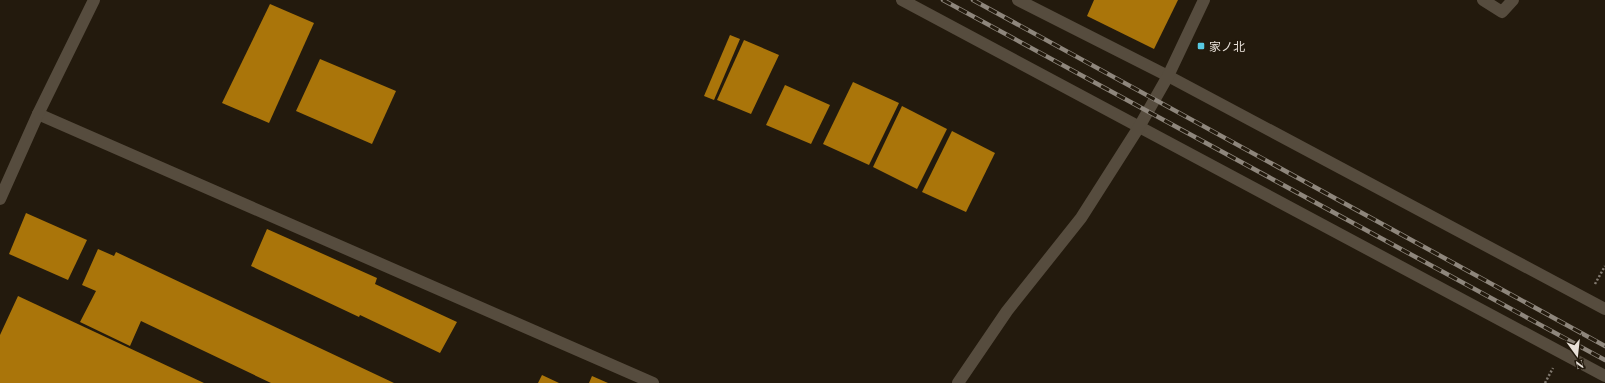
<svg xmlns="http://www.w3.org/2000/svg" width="1605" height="383" viewBox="0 0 1605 383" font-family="'Playfair Display','Noto Sans JP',serif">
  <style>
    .building { fill: #aa750a }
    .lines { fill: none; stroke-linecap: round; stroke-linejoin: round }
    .path { stroke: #827a70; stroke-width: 2.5; stroke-dasharray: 2 2; stroke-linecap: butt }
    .minor { stroke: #564c3e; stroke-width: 12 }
    .rail-casing { stroke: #8e867c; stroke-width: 4.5 }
    .rail { stroke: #231a0d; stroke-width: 3; stroke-dasharray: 9; stroke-linecap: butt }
    .poi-dot { fill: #57c9e2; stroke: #231a0d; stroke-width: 1.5 }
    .labels { text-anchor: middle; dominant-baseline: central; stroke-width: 4; stroke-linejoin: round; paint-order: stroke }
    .poi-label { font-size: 12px; fill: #e8e1d9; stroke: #231a0d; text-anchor: start }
  </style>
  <rect width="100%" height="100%" fill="#231a0d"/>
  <!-- building -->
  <g class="building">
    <polygon points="1094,0 1178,0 1154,49 1087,16"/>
    <polygon points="270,4 314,23 269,123 222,103"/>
    <polygon points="730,35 740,39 714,100 704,96"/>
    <polygon points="744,40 779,55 751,114 717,100"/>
    <polygon points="320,59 396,91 372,144 296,111"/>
    <polygon points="853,82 899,103 869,165 823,144"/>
    <polygon points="785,85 830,105 811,144 766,125"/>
    <polygon points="902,106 947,129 917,189 873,167"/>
    <polygon points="952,131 995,153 966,212 922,192"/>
    <polygon points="26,213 87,240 68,280 9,254"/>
    <polygon points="267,229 377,278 375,284 457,322 440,353 360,315 359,317 251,266"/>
    <polygon points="98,249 114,256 116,252 394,383 271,383 141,321 130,346 80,322 96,291 82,285"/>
    <polygon points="18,296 204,383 0,383 0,335"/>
    <polygon points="542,375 559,383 538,383"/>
    <polygon points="592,376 608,383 589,383"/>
  </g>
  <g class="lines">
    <!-- path -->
    <g class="path">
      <polyline points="1595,284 1605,266"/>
      <polyline points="1545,383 1553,368"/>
    </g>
    <!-- minor -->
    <g class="minor">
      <polyline points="902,0 1605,376"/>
      <polyline points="1018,0 1168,76 1605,309"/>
      <polyline points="1483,0 1502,12 1513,0"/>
      <polyline points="38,114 653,383"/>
      <polyline points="0,199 38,114 94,0"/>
      <polyline points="958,383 1007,311 1081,218 1139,127 1168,76 1204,0"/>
    </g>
    <defs>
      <g id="rail">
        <polyline points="943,0 1605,360"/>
        <polyline points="973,0 1605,346"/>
      </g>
    </defs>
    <!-- rail casing -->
    <use href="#rail" class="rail-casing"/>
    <!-- rail -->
    <use href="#rail" class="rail"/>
  </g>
  <!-- markers -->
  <rect class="poi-dot" x="1197" y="42" width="8" height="8" rx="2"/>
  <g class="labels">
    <!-- poi labels -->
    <g class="poi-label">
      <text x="1209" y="46">家ノ北</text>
    </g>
  </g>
  <!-- north arrow -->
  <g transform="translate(1577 355) rotate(165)" stroke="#231a0d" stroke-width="3" paint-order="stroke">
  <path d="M0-3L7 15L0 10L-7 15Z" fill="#e8e1d9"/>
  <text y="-6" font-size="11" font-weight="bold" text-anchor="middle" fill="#e8e1d9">N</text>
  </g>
</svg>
